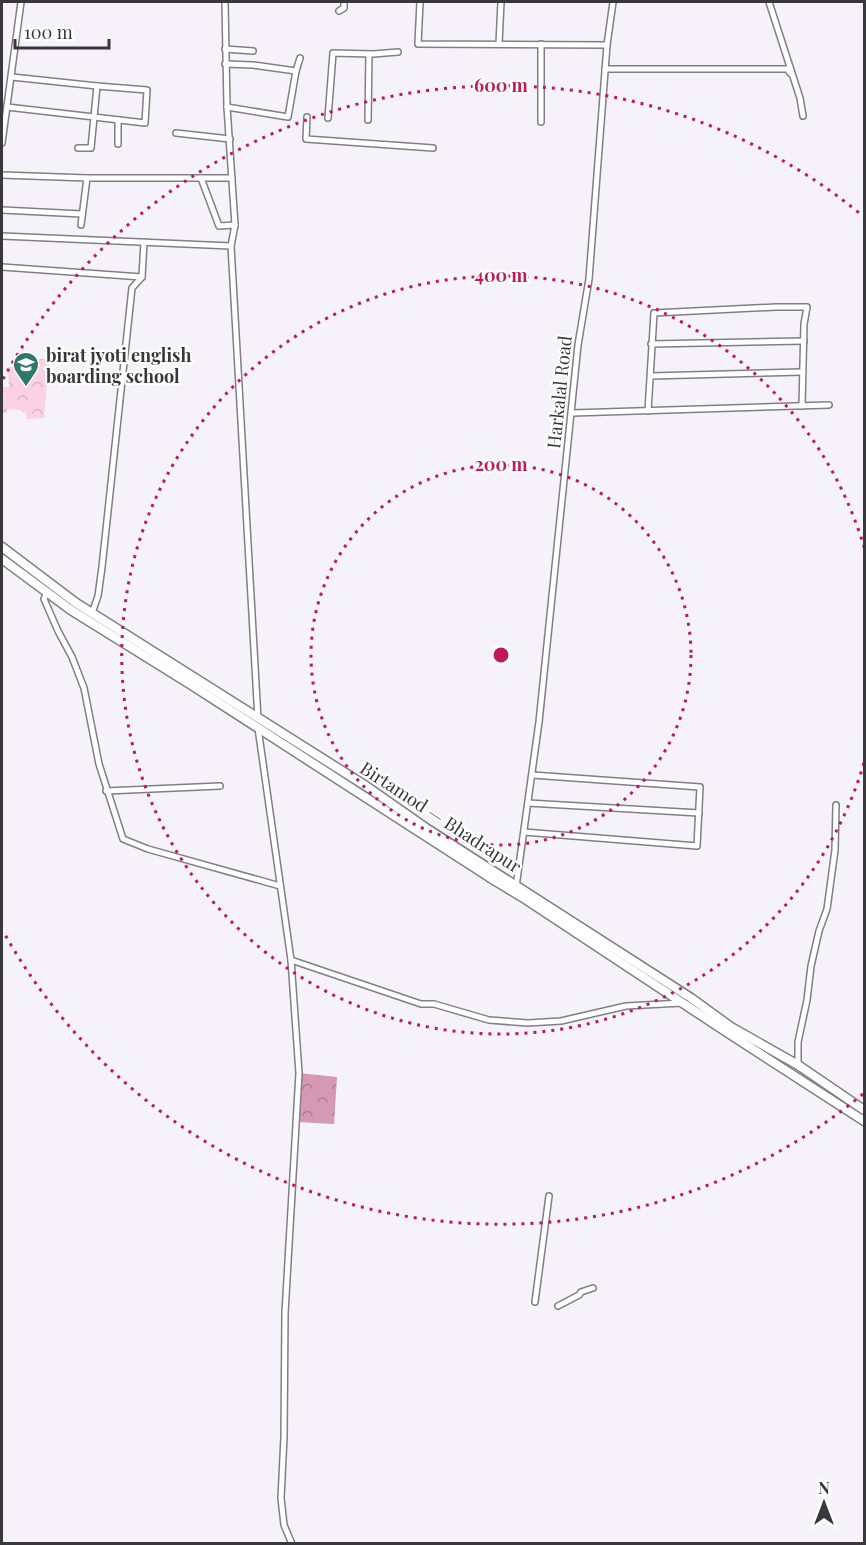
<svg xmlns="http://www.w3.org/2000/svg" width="866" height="1545" viewBox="0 0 866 1545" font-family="'Playfair Display',serif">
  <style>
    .forest { fill: url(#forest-crowns) }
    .park { fill: url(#park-crowns) }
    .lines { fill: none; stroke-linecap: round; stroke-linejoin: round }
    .street-casing { stroke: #817f85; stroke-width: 8 }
    .primary-casing { stroke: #817f85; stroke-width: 11 }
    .street { stroke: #fff; stroke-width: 5 }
    .primary { stroke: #fff; stroke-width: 8 }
    .ring { fill: none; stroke: #c2185b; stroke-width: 3; stroke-dasharray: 3 6 }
    .labels { text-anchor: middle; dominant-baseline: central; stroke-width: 4.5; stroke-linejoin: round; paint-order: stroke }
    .poi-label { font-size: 18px; font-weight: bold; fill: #383739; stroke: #fff; text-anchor: start }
    .street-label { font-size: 18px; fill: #383739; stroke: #fff }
    .centre { fill: #c2185b; stroke: #fff; stroke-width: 3 }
    .ring-label { font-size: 18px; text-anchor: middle; font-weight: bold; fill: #c2185b; stroke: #fff; stroke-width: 4.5; stroke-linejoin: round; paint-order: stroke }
  </style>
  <defs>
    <pattern id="forest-crowns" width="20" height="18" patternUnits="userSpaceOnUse" patternTransform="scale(1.5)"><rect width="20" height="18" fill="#d699b4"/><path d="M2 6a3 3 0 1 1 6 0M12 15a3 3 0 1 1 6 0" fill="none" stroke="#af7e93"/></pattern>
    <pattern id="park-crowns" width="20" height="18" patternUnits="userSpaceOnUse" patternTransform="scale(1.5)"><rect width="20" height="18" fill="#fbd1e3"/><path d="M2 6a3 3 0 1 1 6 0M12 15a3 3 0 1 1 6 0" fill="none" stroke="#d8b4c4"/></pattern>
  </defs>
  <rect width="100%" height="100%" fill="#f5f3f9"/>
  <!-- forest -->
  <polygon class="forest" points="299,1073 337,1077 334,1124 297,1122"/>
  <!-- park -->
  <polygon class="park" points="31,359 49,359 44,418 26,419 26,413 21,412 21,410 7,409 7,413 2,413 2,387 9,387 8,367 31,367"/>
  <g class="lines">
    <defs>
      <g id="street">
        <polyline points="225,2 227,107 235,225 231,246 258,719"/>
        <polyline points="420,2 418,44 607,45"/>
        <polyline points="769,2 800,98 803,116"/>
        <polyline points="339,11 344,8 344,2"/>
        <polyline points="499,44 501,2"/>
        <polyline points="225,49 253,51"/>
        <polyline points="225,64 253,65 296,71 288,117 227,107"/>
        <polyline points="605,69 787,69 791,74"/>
        <polyline points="296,71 300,58"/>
        <polyline points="12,77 97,86"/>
        <polygon points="97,86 147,90 145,123 94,117"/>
        <polyline points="7,107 94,117 91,148 78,148"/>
        <polyline points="307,117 306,139 433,148"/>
        <polyline points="328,118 333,53 373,54 398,52"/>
        <polyline points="368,120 369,54"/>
        <polyline points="541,122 541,44"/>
        <polyline points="176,133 230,139"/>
        <polyline points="2,143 21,2"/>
        <polyline points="118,144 118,120"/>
        <polyline points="2,175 87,178 81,225"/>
        <polyline points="87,178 232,178"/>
        <polyline points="201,178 219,226 235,225"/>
        <polyline points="2,210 82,214"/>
        <polyline points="2,236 231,246"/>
        <polyline points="2,267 142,277 132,288 102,567 98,596 92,613"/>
        <polyline points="142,277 144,242"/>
        <polyline points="651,344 804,341"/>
        <polyline points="651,376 802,372"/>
        <polyline points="648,411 654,313 776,307 807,307 804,324 802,406"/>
        <polyline points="572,413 829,405"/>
        <polyline points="47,592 44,599 58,631 72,657 84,688 99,764 123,839 148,849 280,886"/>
        <polyline points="258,728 291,960 299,1073 285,1313 284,1437 281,1498 284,1525 292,1544"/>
        <polyline points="106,791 220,786"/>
        <polyline points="528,803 699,813"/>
        <polyline points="524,832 697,846 700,787 532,775"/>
        <polyline points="516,887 539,722 578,345 589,279 607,45 613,2"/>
        <polyline points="291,960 421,1004 434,1004 489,1020 528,1023 561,1021 626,1006 682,1003"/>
        <polyline points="798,1065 798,1042 807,1000 811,966 819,931 827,909 835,850 836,805"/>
        <polyline points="535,1302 549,1196"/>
        <polyline points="558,1306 579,1295 581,1292 593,1288"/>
      </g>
      <g id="primary">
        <polyline points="2,547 76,603 366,786 426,828 691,998 731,1027 798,1065 864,1110"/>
        <polyline points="2,559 71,610 190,684 489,877 522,897 728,1033 864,1121"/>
      </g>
    </defs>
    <!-- street casing -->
    <use href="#street" class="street-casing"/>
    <!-- primary casing -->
    <use href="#primary" class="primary-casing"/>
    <!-- street -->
    <use href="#street" class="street"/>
    <!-- primary -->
    <use href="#primary" class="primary"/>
  </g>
  <!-- distance rings -->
  <g class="ring">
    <circle cx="501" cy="655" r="190"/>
    <path d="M864 763A379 379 0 1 1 864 547"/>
    <path d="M863 1094A569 569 0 0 1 3 931M3 379A569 569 0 0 1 863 216"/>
  </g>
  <!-- icons -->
  <defs>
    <symbol id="school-pin" viewBox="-11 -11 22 30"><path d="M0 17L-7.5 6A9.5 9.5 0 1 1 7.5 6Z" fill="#2f766c" stroke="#fff"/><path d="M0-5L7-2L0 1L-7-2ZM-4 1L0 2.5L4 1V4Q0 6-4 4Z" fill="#fff"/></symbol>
  </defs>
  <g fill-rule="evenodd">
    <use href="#school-pin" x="11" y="350" width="30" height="40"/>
  </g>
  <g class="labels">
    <!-- poi labels -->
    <g class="poi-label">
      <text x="46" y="355">birat jyoti english<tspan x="46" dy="21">boarding school</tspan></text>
    </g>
    <!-- street labels -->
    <g class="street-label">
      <text transform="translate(559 392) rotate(-84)">Harkalal Road</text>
      <text transform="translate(441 817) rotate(33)">Birtamod — Bhadrapur</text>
    </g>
  </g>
  <circle cx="501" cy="655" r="9" class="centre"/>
  <g class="ring-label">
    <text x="501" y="92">600 m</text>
    <text x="501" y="282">400 m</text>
    <text x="501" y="471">200 m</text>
  </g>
  <!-- border -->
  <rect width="866" height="1545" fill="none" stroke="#383739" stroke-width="6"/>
  <!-- north arrow -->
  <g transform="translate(824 1503)" stroke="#ffffff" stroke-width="4.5" paint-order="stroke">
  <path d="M0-4.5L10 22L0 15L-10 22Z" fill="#383739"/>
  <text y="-9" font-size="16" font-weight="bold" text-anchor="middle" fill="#383739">N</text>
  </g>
  <!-- scale -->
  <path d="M15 39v9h94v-9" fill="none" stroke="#383739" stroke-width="3"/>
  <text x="24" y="39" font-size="18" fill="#383739" stroke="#ffffff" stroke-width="4.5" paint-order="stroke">100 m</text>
</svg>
